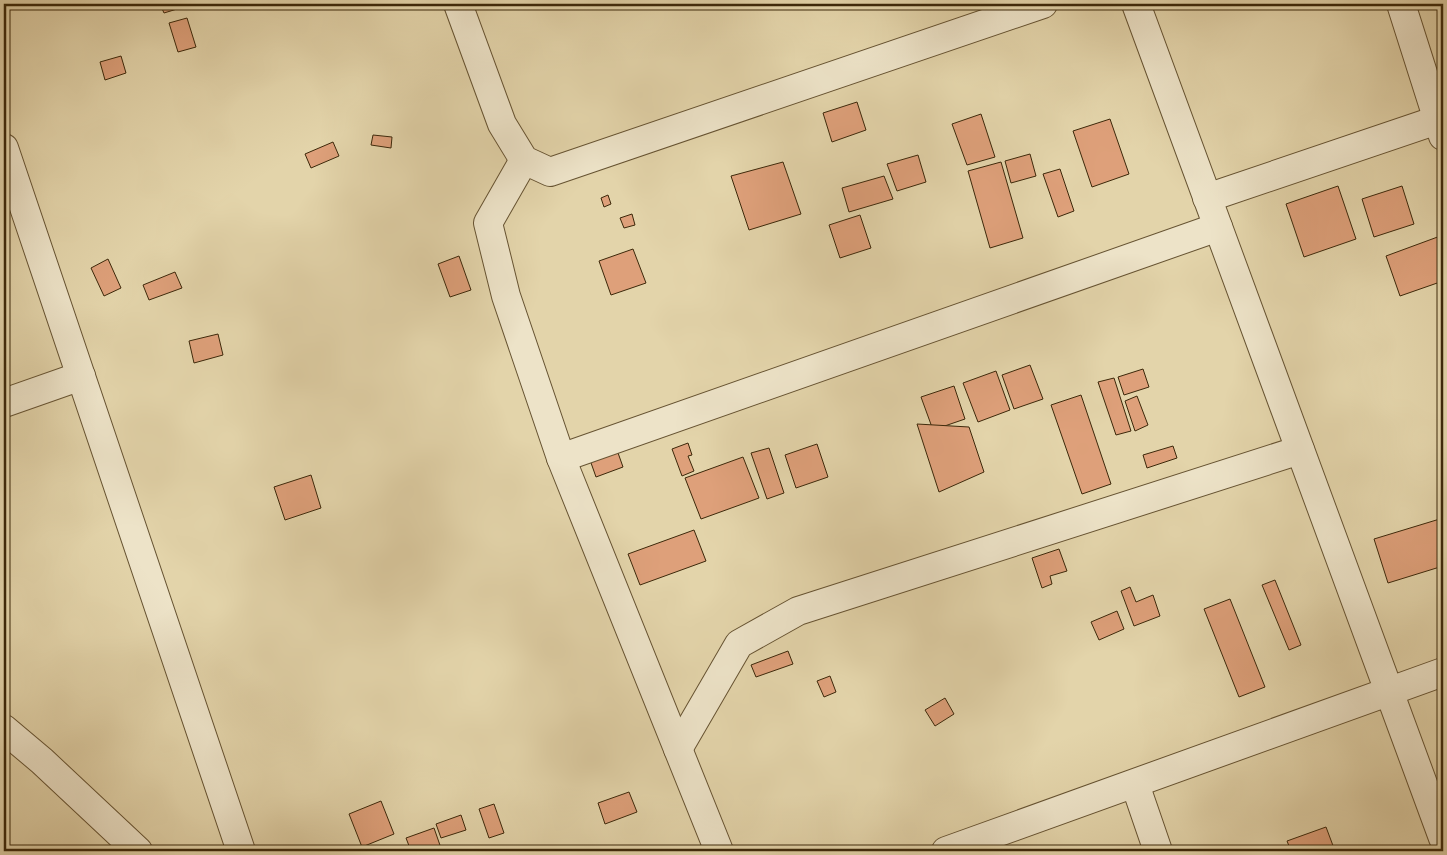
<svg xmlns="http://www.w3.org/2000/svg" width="1447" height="855" viewBox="0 0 1447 855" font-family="'Gentium Book Plus',serif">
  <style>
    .building { fill: #dea07a; stroke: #3c280a }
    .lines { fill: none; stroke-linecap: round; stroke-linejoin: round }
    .minor-casing { stroke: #665332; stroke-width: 30 }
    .minor { stroke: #ede3c8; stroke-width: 28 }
  </style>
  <rect width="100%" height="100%" fill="#e3d4aa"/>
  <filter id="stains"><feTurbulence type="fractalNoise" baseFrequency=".004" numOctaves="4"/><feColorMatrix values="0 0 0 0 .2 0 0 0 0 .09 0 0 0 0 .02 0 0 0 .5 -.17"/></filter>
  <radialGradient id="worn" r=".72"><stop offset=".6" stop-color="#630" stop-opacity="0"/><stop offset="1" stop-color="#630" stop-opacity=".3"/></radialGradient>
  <!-- building -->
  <g class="building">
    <polygon points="160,4 175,4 177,9 164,13"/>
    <polygon points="187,18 196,47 178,52 169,23"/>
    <polygon points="121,56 126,73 105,80 100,62"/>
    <polygon points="857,102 866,130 832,142 823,113"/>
    <polygon points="981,114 995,157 967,165 952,124"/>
    <polygon points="1110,119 1129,174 1092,187 1073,131"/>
    <polygon points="373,135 392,137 391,148 371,145"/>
    <polygon points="333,142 339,156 311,168 305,154"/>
    <polygon points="1030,154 1036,176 1011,183 1005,161"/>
    <polygon points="918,155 926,182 897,191 887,164"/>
    <polygon points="783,162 801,214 749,230 731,176"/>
    <polygon points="1001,162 1023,238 990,248 968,171"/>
    <polygon points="1060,169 1074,211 1058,217 1043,174"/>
    <polygon points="884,176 893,199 849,212 842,188"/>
    <polygon points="1338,186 1356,239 1304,257 1286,204"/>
    <polygon points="1402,186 1414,224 1374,237 1362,199"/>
    <polygon points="608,195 611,204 604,207 601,198"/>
    <polygon points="632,214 635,225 624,228 620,218"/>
    <polygon points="860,215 871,248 840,258 829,225"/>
    <polygon points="1443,235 1443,281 1400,296 1386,256"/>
    <polygon points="633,249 646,283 611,295 599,261"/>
    <polygon points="459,256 471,290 450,297 438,264"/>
    <polygon points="108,259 121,288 104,296 91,268"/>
    <polygon points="175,272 182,288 149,300 143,285"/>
    <polygon points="218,334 223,355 194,363 189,341"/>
    <polygon points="1030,365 1043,399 1014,409 1002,375"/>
    <polygon points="1143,369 1149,387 1124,395 1118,377"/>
    <polygon points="996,371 1010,410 978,422 963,383"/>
    <polygon points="1114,378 1131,431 1116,435 1098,382"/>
    <polygon points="954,386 965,419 933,430 921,397"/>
    <polygon points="1081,395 1111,484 1082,494 1051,405"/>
    <polygon points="1137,396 1148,425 1135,431 1125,401"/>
    <polygon points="917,424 969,427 984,472 939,492"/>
    <polygon points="688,443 692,455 688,456 694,471 682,476 672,449"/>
    <polygon points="817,444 828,477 796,488 785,455"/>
    <polygon points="1173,446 1177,458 1147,468 1143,455"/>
    <polygon points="769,448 784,493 767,499 751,453"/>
    <polygon points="617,450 623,467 596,477 590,460"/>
    <polygon points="743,457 759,498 701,519 685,478"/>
    <polygon points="311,475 321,508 285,520 274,487"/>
    <polygon points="1443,518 1443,566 1388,583 1374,539"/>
    <polygon points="694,530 706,561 640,585 628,554"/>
    <polygon points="1059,549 1067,571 1050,576 1052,584 1042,588 1032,558"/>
    <polygon points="1275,580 1301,645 1289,650 1262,585"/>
    <polygon points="1130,587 1136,602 1153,595 1160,616 1134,626 1121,591"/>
    <polygon points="1230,599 1265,687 1239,697 1204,609"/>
    <polygon points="1117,611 1124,629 1099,640 1091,622"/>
    <polygon points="788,651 793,664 756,677 751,665"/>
    <polygon points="830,676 836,692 824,697 817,681"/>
    <polygon points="945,698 954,714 935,726 925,710"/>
    <polygon points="629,792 637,812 605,824 598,803"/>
    <polygon points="381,801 394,834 362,847 349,814"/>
    <polygon points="494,804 504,833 489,838 479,809"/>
    <polygon points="461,815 466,830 441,838 436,824"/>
    <polygon points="1326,827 1335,851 1291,851 1287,841"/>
    <polygon points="434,828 442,851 411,851 406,838"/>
  </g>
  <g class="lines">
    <defs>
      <g id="minor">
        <polyline points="458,4 502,124 524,160 550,172 1043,4"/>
        <polyline points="1136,4 1443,838"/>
        <polyline points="1401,4 1443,136"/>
        <polyline points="4,148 241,851"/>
        <polyline points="524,160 488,223 506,296 561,458 719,851"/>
        <polyline points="1207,198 1443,118"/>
        <polyline points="4,403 81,376"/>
        <polyline points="561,458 1218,227"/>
        <polyline points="4,729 42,761 138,851"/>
        <polyline points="678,749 739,644 798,611 1300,450"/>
        <polyline points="1135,784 1158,851"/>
        <polyline points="946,851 1443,672"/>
      </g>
    </defs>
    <!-- minor casing -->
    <use href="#minor" class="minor-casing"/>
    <!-- minor -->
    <use href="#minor" class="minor"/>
  </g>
  <!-- margin -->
  <rect width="1447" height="855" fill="none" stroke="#e3d4aa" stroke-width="20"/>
  <rect x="5" y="5" width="1437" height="845" fill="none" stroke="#3c280a" stroke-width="2.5"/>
  <rect x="10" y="10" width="1427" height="835" fill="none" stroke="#3c280a"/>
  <rect width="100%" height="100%" filter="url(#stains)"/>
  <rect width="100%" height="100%" fill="url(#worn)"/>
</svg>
